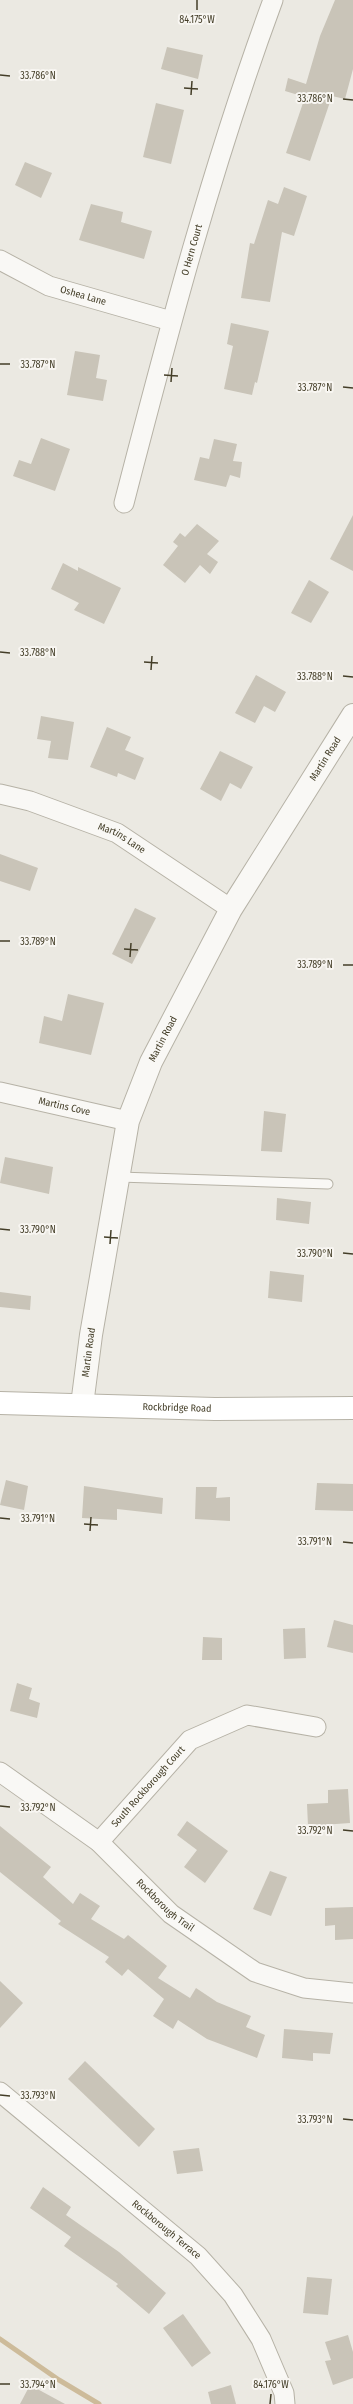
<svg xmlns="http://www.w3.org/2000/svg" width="353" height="2404" viewBox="0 0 353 2404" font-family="'Fira Sans Condensed',sans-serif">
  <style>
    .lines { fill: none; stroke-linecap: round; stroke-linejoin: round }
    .stream { stroke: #cdbb9a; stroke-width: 5 }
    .building { fill: #c9c4b8 }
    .service-casing { stroke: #b6b2a6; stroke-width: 11 }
    .minor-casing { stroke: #b6b2a6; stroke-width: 21 }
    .tertiary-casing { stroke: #b6b2a6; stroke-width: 24 }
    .secondary-casing { stroke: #b6b2a6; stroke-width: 24 }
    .service { stroke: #f9f8f5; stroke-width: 9 }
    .minor { stroke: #f9f8f5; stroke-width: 19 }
    .tertiary { stroke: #f9f8f5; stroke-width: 22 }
    .secondary { stroke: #fff; stroke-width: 22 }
    .ticks { fill: none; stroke: #443e28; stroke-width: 1.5 }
    .labels { text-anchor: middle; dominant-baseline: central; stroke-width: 4; stroke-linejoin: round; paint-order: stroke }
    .street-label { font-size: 10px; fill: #443e28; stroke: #f8f6f2 }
    .ticks-label { font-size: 10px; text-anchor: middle; fill: #443e28; stroke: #f8f6f2; stroke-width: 4; stroke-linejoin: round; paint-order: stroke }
  </style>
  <rect width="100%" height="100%" fill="#ebe9e2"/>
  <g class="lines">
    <!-- stream -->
    <polyline class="stream" points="0,2339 59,2380 99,2404"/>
  </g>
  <!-- building -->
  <g class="building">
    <polygon points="335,0 353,0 353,69 345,99 332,96 310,161 286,153 305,97 285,91 288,78 306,84 320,36"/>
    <polygon points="167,47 203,55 198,79 161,69"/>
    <polygon points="156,103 184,110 171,164 143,157"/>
    <polygon points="25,162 52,173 41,198 15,185"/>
    <polygon points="284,187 307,196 294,236 282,232 270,302 241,298 250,243 254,244 268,200 278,204"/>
    <polygon points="91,204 123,212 121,222 152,231 144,259 79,240"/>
    <polygon points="231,323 269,331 257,383 255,382 252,395 224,389 233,346 227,344"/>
    <polygon points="75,351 100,355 96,378 107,380 103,401 67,395"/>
    <polygon points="41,438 70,449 55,491 13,476 19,460 31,464"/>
    <polygon points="214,439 237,444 233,461 242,462 240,478 230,475 226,487 194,480 200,457 209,459"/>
    <polygon points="353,515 353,571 330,559"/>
    <polygon points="197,524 219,541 207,554 218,562 210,574 200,565 185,583 163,565 178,546 173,542 180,533 185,537"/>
    <polygon points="63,563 78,571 78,567 121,588 104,624 74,610 79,603 51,589"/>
    <polygon points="309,580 329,592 311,623 291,613"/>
    <polygon points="256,675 286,692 275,712 264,706 255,723 235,713"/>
    <polygon points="41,716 74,722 68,760 48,758 51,741 37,739"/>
    <polygon points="107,727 131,737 125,750 144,758 135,780 118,773 117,777 90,767"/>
    <polygon points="220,751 253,767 241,789 230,783 221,801 200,789"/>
    <polygon points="0,854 38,868 30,891 0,881"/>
    <polygon points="135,908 156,918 132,964 112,954"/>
    <polygon points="68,994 104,1003 91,1055 39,1043 44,1016 62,1021"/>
    <polygon points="264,1111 286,1114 282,1152 261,1151"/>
    <polygon points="5,1157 53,1167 49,1194 0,1183"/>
    <polygon points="277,1198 311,1202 309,1224 276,1220"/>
    <polygon points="270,1271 304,1275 302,1302 268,1298"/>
    <polygon points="0,1292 31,1296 30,1310 0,1307"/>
    <polygon points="6,1480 28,1486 24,1510 0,1505"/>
    <polygon points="317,1483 353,1484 353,1511 315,1510"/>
    <polygon points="84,1486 163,1498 162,1514 117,1509 117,1520 82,1518"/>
    <polygon points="196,1487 217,1487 216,1498 230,1497 230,1521 195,1519"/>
    <polygon points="334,1620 353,1625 353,1653 327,1647"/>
    <polygon points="305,1628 306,1658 284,1659 283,1629"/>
    <polygon points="203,1637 222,1638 222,1660 202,1660"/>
    <polygon points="17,1683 32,1688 29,1699 40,1703 37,1718 10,1711"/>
    <polygon points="348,1789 350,1823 308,1826 307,1804 328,1803 328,1790"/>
    <polygon points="187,1821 228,1851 205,1883 184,1867 197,1850 177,1835"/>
    <polygon points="0,1826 51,1867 43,1877 73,1904 80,1893 100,1906 91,1919 124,1939 128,1935 167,1966 158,1978 190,1998 196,1988 217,2002 251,2016 246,2027 265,2035 257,2058 207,2039 178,2020 173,2029 153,2016 164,1999 128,1969 122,1976 105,1962 109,1957 58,1924 61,1921 0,1872"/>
    <polygon points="270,1871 287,1877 271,1916 253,1909"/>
    <polygon points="353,1907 353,1939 335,1940 335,1925 325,1926 325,1908"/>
    <polygon points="0,1981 23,2003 0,2028"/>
    <polygon points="284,2029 333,2033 330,2054 313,2053 313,2061 282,2058"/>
    <polygon points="85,2061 155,2129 139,2147 68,2079"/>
    <polygon points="199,2148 203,2171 177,2174 173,2151"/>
    <polygon points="43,2187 71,2207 66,2215 119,2252 166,2293 149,2314 116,2286 118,2284 64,2246 71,2237 30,2208"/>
    <polygon points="307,2277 332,2279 328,2315 303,2313"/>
    <polygon points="183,2314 211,2353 192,2367 163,2328"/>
    <polygon points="348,2335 353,2352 353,2378 333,2385 325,2361 331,2360 325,2342"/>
    <polygon points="30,2385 65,2404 20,2404"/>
    <polygon points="231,2385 236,2404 211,2404 208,2392"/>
  </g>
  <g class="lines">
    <defs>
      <polyline id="service" points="119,1177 328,1184"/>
      <g id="minor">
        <path id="s1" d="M0,260L49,286L171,321"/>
        <path id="s2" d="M124,503C168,333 212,165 273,0"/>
        <path id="s3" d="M0,794L30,801L117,833L231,909"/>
        <path id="s4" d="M0,1092L128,1121"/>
        <path id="s5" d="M0,1772L99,1842L171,1914L255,1972L304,1988L353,1993"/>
        <path id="s6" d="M99,1842L190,1740L247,1715L316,1727"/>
        <path id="s7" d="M0,2092L198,2256L233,2295L261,2339L284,2393L285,2404"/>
      </g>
      <g id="tertiary">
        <path id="s8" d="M82,1405L91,1335L128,1121L151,1062L231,909L353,715"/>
      </g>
      <g id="secondary">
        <path id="s9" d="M0,1403L215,1409L353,1408"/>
      </g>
    </defs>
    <!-- service casing -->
    <use href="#service" class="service-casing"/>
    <!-- minor casing -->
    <use href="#minor" class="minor-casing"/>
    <!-- tertiary casing -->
    <use href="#tertiary" class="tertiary-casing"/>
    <!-- secondary casing -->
    <use href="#secondary" class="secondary-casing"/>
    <!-- service -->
    <use href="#service" class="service"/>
    <!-- minor -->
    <use href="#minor" class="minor"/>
    <!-- tertiary -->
    <use href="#tertiary" class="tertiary"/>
    <!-- secondary -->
    <use href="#secondary" class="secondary"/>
  </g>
  <!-- ticks -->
  <path class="ticks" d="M197,10V0M0,75L10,76M184,88L198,89M191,95L192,81M343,99L353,100M0,364H10M164,375L178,376M171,382L172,368M343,387L353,388M0,652L10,653M144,662L158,663M151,670L152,656M343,676L353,677M0,941H10M124,949L138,950M130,957L131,943M343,965H353M0,1229L10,1230M104,1237L118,1238M110,1244L111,1230M343,1253L353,1254M0,1518L10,1519M84,1524L98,1525M90,1531L91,1517M343,1542L353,1543M0,1806L10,1807M343,1830L353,1831M0,2095L10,2096M343,2119L353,2120M0,2384H10M270,2404L271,2394"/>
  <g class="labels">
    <!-- street labels -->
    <g class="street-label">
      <text stroke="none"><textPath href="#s2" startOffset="262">O Hern Court</textPath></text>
      <text stroke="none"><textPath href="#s1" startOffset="91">Oshea Lane</textPath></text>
      <text stroke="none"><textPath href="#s8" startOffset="701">Martin Road</textPath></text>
      <text stroke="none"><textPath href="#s3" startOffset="130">Martins Lane</textPath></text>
      <text stroke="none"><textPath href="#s8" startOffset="377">Martin Road</textPath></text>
      <text stroke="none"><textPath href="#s4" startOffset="66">Martins Cove</textPath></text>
      <text stroke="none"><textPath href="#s8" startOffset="53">Martin Road</textPath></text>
      <text stroke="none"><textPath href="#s9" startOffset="177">Rockbridge Road</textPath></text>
      <text stroke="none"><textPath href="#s6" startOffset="74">South Rockborough Court</textPath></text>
      <text stroke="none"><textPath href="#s5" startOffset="213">Rockborough Trail</textPath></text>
      <text stroke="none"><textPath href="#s7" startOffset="216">Rockborough Terrace</textPath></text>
    </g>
  </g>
  <g class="ticks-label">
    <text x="197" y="23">84.175°W</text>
    <text x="38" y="79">33.786°N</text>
    <text x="315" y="102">33.786°N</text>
    <text x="38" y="368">33.787°N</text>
    <text x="315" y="391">33.787°N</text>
    <text x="38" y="656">33.788°N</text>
    <text x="315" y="680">33.788°N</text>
    <text x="38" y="945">33.789°N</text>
    <text x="315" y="968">33.789°N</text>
    <text x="38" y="1233">33.790°N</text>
    <text x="315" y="1257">33.790°N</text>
    <text x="38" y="1522">33.791°N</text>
    <text x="315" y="1545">33.791°N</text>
    <text x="38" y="1811">33.792°N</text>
    <text x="315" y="1834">33.792°N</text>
    <text x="38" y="2099">33.793°N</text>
    <text x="315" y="2123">33.793°N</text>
    <text x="271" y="2388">84.176°W</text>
    <text x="38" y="2388">33.794°N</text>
  </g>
</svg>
